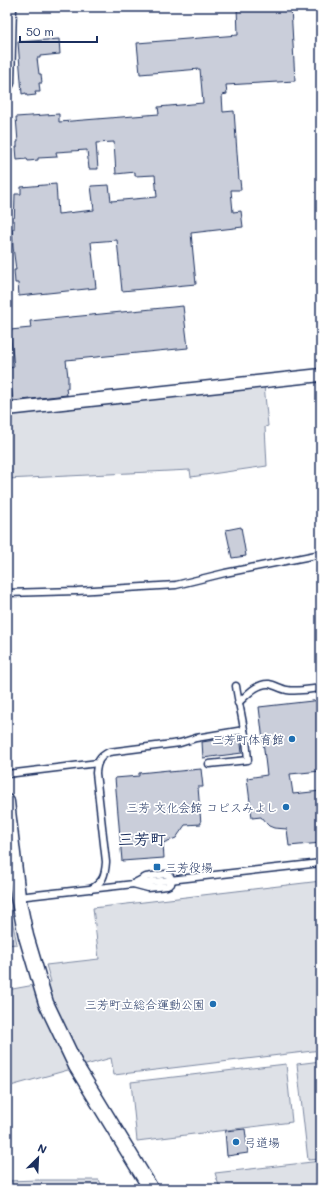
<svg xmlns="http://www.w3.org/2000/svg" width="328" height="1196" viewBox="0 0 328 1196" font-family="Mali,'Klee One',sans-serif">
  <style>
    .green { fill: #dee1e7; stroke: #7c88a2 }
    .building { fill: #caceda; stroke: #1b2f5e }
    .lines { fill: none; stroke-linecap: round; stroke-linejoin: round }
    .service-casing { stroke: #1b2f5e; stroke-width: 9 }
    .minor-casing { stroke: #1b2f5e; stroke-width: 15 }
    .tertiary-casing { stroke: #1b2f5e; stroke-width: 17 }
    .service { stroke: #fff; stroke-width: 6 }
    .minor { stroke: #fff; stroke-width: 12 }
    .tertiary { stroke: #fff; stroke-width: 14 }
    .poi-dot { fill: #1f6fb2; stroke: #fff; stroke-width: 1.5 }
    .labels { text-anchor: middle; dominant-baseline: central; stroke-width: 3.5; stroke-linejoin: round; paint-order: stroke }
    .poi-label { font-size: 12px; fill: #1b2f5e; stroke: #fff; text-anchor: end }
    .district-label { font-size: 16px; font-weight: bold; fill: #1b2f5e; stroke: #fff }
  </style>
  <rect width="100%" height="100%" fill="#fff"/>
  <filter id="ink" filterUnits="userSpaceOnUse"><feTurbulence type="fractalNoise" baseFrequency=".025" numOctaves="2"/><feDisplacementMap in="SourceGraphic" scale="8" xChannelSelector="R" yChannelSelector="G"/><feConvolveMatrix kernelMatrix="1 2 1 2 8 2 1 2 1" color-interpolation-filters="sRGB"/></filter>
  <g filter="url(#ink)">
    <!-- green -->
    <g class="green">
      <polygon points="264,385 268,426 265,427 267,466 191,477 190,470 7,479 7,413"/>
      <polygon points="321,881 321,1050 114,1075 111,1058 7,1087 7,990 51,982 46,965 99,959 93,908"/>
      <polygon points="7,887 11,915 17,944 7,945"/>
      <polygon points="321,1061 321,1159 308,1160 297,1064"/>
      <polygon points="286,1064 292,1122 137,1141 131,1082"/>
      <polygon points="321,1161 321,1189 220,1189 215,1173"/>
      <polygon points="38,1180 99,1180 104,1189 7,1189 7,1181"/>
    </g>
    <!-- building -->
    <g class="building">
      <polygon points="237,7 291,7 295,81 226,85 227,94 222,95 223,112 234,111 239,180 240,180 241,190 231,190 233,212 241,211 243,227 191,233 196,284 122,291 117,240 91,242 96,288 19,296 18,283 15,283 14,270 16,270 13,247 12,229 14,229 15,194 21,194 21,187 56,184 58,214 94,210 91,186 109,185 111,201 157,197 155,175 135,176 135,172 116,174 114,142 96,143 98,169 89,169 87,150 56,152 57,157 38,158 38,160 28,161 27,159 17,160 16,147 17,147 17,142 18,142 16,117 59,114 59,122 159,114 158,107 203,103 200,69 140,74 137,43 238,35"/>
      <polygon points="59,39 60,54 40,56 40,58 37,58 39,74 41,74 42,83 39,83 40,92 35,92 36,95 27,96 26,93 22,94 18,42"/>
      <polygon points="183,306 188,348 66,360 68,377 68,388 66,388 67,395 13,401 11,383 9,383 7,368 14,367 10,330 31,328 30,321"/>
      <polygon points="241,527 246,556 232,558 226,530"/>
      <polygon points="321,700 321,771 290,774 293,794 321,791 321,843 289,846 287,829 274,828 269,826 265,822 261,817 252,818 247,778 267,775 259,707"/>
      <polygon points="240,736 242,753 203,758 202,742"/>
      <polygon points="201,769 203,787 198,787 201,824 185,825 176,838 163,843 164,858 122,861 115,778 139,776 139,773 169,770 169,772"/>
      <polygon points="245,1129 248,1153 227,1156 225,1131"/>
    </g>
    <g class="lines">
      <defs>
        <g id="service">
          <polyline points="7,593 77,591 176,585 225,573 321,554"/>
          <path d="M238,703C247,695 257,683 269,684C275,685 281,689 287,690C298,692 310,689 321,688"/>
          <polyline points="209,764 248,760 246,739 244,730"/>
          <polyline points="7,774 98,763"/>
          <polygon points="166,874 170,876 172,880 171,884 167,886 148,888 133,884 146,877"/>
          <path d="M91,889C103,882 105,876 106,862L96,773C97,762 99,757 109,752L180,743L196,738L244,730C242,715 238,701 236,686"/>
          <polyline points="18,897 321,863"/>
        </g>
        <polyline id="minor" points="7,409 321,375"/>
        <g id="tertiary">
          <polyline points="7,83 9,7"/>
          <polyline points="7,802 18,897 26,936 46,1003 76,1066 151,1189"/>
        </g>
      </defs>
      <!-- service casing -->
      <use href="#service" class="service-casing"/>
      <!-- minor casing -->
      <use href="#minor" class="minor-casing"/>
      <!-- tertiary casing -->
      <use href="#tertiary" class="tertiary-casing"/>
      <!-- service -->
      <use href="#service" class="service"/>
      <!-- minor -->
      <use href="#minor" class="minor"/>
      <!-- tertiary -->
      <use href="#tertiary" class="tertiary"/>
    </g>
  </g>
  <!-- markers -->
  <g class="poi-dot">
    <circle cx="292" cy="739" r="4"/>
    <circle cx="286" cy="807" r="4"/>
    <rect x="153" y="863" width="8" height="8" rx="2"/>
    <circle cx="213" cy="1004" r="4"/>
    <circle cx="236" cy="1142" r="4"/>
  </g>
  <g class="labels">
    <!-- poi labels -->
    <g class="poi-label">
      <text x="284" y="739">三芳町体育館</text>
      <text x="278" y="807">三芳 文化会館 コピスみよし</text>
      <text x="165" y="867" text-anchor="start">三芳役場</text>
      <text x="205" y="1004">三芳町立総合運動公園</text>
      <text x="244" y="1142" text-anchor="start">弓道場</text>
    </g>
    <!-- district labels -->
    <g class="district-label">
      <text x="142" y="838">三芳町</text>
    </g>
  </g>
  <!-- margin -->
  <rect width="328" height="1196" fill="none" stroke="#fff" stroke-width="24"/>
  <rect x="12" y="12" width="304" height="1172" fill="none" stroke="#1b2f5e" stroke-width="1.5" filter="url(#ink)"/>
  <!-- north arrow -->
  <g transform="translate(38 1158) rotate(24)" stroke="#ffffff" stroke-width="3" paint-order="stroke">
  <path d="M0-3L7 15L0 10L-7 15Z" fill="#1b2f5e"/>
  <text y="-6" font-size="11" font-weight="bold" text-anchor="middle" fill="#1b2f5e">N</text>
  </g>
  <!-- scale -->
  <path d="M20 36v6h77v-6" fill="none" stroke="#1b2f5e" stroke-width="2"/>
  <text x="26" y="36" font-size="12" fill="#1b2f5e" stroke="#ffffff" stroke-width="3" paint-order="stroke">50 m</text>
</svg>
